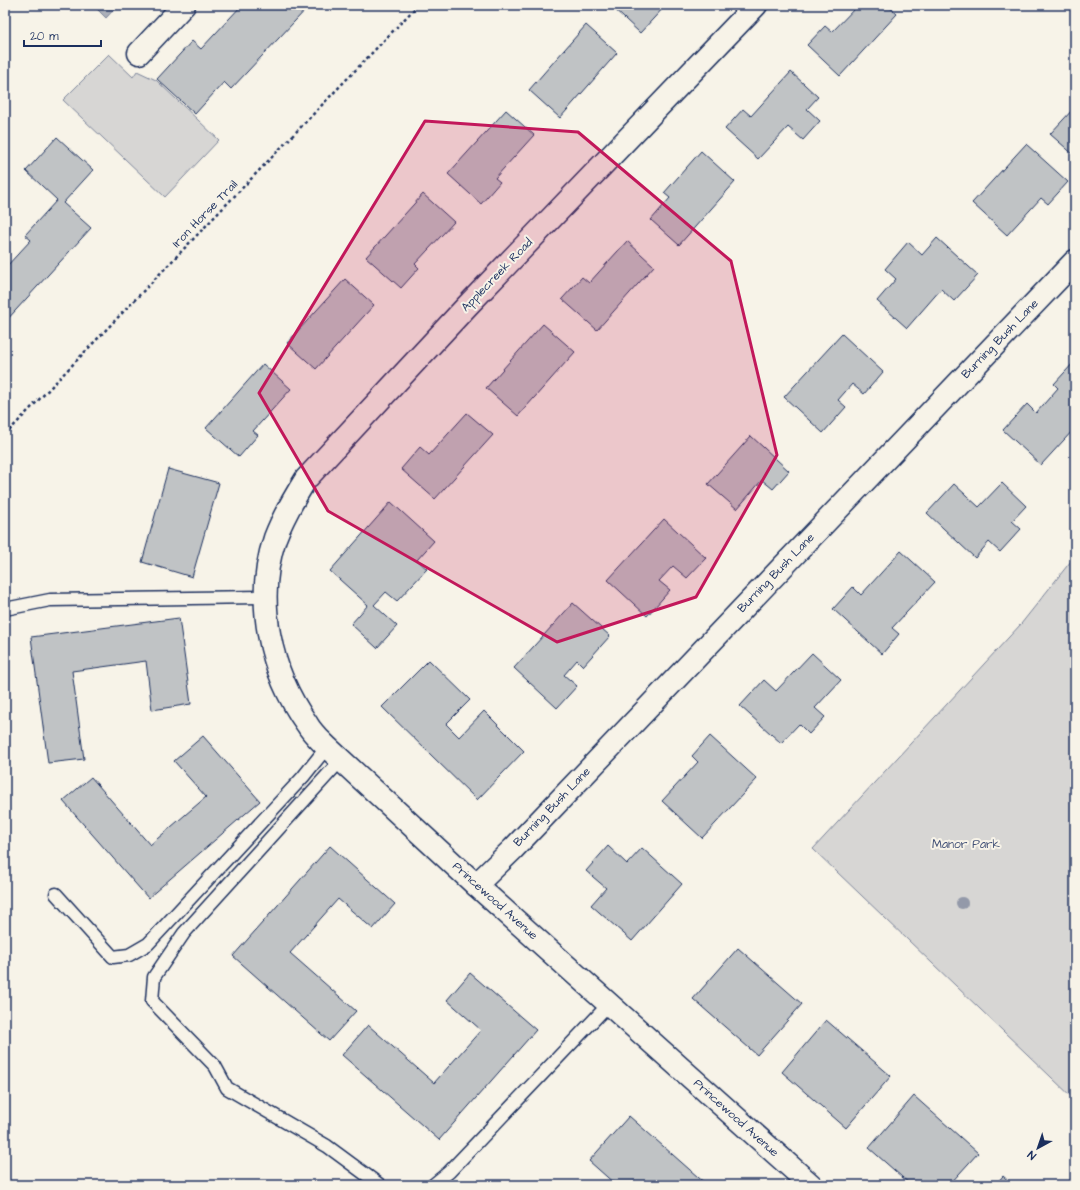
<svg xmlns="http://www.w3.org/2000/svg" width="1080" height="1190" viewBox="0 0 1080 1190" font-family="'Architects Daughter',sans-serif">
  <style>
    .green { fill: #d7d6d4; stroke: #798299 }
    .water { fill: #acb0b9; stroke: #727c95 }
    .building { fill: #c0c3c5; stroke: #1b2f5e }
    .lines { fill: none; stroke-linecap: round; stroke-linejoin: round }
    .lane-casing { stroke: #1b2f5e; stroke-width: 15 }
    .street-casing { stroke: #1b2f5e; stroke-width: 25 }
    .path { stroke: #1b2f5e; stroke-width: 2.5; stroke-dasharray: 3 3; stroke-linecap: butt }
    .lane { stroke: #f7f3e8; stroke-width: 12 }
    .street { stroke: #f7f3e8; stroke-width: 22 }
    .tree { fill: #9399a9 }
    .marked { fill: #c2185b; fill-opacity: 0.2; stroke: #c2185b; stroke-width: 3; stroke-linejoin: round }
    .labels { text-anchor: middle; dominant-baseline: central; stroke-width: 4; stroke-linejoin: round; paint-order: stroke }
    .street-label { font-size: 12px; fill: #1b2f5e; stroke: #f7f3e8 }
    .park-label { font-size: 12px; fill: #415076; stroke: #f7f3e8 }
  </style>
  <rect width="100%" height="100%" fill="#f7f3e8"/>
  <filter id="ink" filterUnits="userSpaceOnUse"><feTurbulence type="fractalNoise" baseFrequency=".025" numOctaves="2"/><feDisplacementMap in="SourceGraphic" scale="8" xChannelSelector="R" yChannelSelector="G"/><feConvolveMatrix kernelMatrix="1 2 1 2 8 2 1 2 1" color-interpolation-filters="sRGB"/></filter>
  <g filter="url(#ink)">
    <!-- green -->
    <g class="green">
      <polygon points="109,54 133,77 137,71 156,80 219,140 165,197 63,100"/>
      <polygon points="1075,556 1075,1100 813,849 1021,624"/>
    </g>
    <!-- water -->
    <polygon class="water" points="93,5 118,5 106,18"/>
    <!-- building -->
    <g class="building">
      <polygon points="242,5 310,5 231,89 224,82 195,114 157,79 192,41 201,49"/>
      <polygon points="610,5 666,5 640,33"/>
      <polygon points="858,5 887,5 897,14 840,76 807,45 825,26 832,32"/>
      <polygon points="586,25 617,53 560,118 529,90"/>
      <polygon points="791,72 818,97 807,109 820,121 803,140 788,127 758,159 725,129 743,109 751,116"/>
      <polygon points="1075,107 1075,156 1050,134"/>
      <polygon points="506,110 534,135 495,178 500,182 481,204 448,174"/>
      <polygon points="57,137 93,170 63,203 91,228 5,322 5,268 31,240 25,235 57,200 26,171"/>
      <polygon points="1026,144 1068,182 1048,204 1041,198 1007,235 972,203"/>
      <polygon points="701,151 735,182 679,245 651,220 670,198 664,193"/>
      <polygon points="423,194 454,222 415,264 419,268 401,288 366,257"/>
      <polygon points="937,238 978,275 954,301 941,289 907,328 877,301 896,279 885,269 908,242 922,255"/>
      <polygon points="627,241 654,266 597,330 562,299 582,277 589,283"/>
      <polygon points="345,279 374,305 316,369 287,343"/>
      <polygon points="543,324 575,352 518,416 486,388"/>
      <polygon points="842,334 883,372 864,394 852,384 838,400 846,407 823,433 784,397"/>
      <polygon points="1075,361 1075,428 1041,465 1003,430 1027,404 1036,413 1058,388 1054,384"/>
      <polygon points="263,364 291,389 253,431 258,435 239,457 206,428"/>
      <polygon points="467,413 493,435 435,499 401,469 420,447 429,455"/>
      <polygon points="751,436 789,471 773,489 762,480 737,509 708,484"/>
      <polygon points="168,469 219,483 192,577 142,562"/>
      <polygon points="1002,483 1026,506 1012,521 1021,529 1000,552 989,542 975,558 927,513 954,484 979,507"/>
      <polygon points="391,502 434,541 417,560 427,569 397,601 386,592 374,605 397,626 377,648 351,624 368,605 330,571"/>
      <polygon points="664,519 706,558 687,578 673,566 659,581 670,590 647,616 608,580"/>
      <polygon points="901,551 935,582 892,628 899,634 882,654 833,609 853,587 861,595"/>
      <polygon points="573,603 610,636 583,666 577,660 564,675 577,686 557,708 514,668"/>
      <polygon points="179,618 191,704 152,710 146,661 72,671 84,759 48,763 31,637"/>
      <polygon points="812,653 841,680 815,708 825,717 809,734 799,724 781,743 740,706 764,680 776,691"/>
      <polygon points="429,660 470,700 446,724 459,737 484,711 524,751 477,800 382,707"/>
      <polygon points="203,736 260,801 148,898 63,801 91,777 150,845 206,797 174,761"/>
      <polygon points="710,736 757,779 702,838 662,801 698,762 692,756"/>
      <polygon points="330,846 395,904 373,929 338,899 290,953 356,1011 329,1041 233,956"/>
      <polygon points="608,846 627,864 642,848 682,884 632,941 591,905 606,888 586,871"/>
      <polygon points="738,948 802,1004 757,1055 693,999"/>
      <polygon points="470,973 536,1030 439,1140 342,1055 368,1025 434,1083 481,1030 447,1000"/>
      <polygon points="826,1020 891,1076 846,1128 782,1072"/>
      <polygon points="914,1096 978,1153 949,1185 911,1185 869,1148"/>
      <polygon points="629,1116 707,1185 616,1185 589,1161"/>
      <polygon points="1003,1176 1013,1185 995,1185"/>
    </g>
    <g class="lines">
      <defs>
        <g id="lane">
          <polyline points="5,609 50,600 266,597"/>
          <polyline points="341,760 184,933 154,977 152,1001 215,1066 227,1088 327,1146 380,1185"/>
          <polyline points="56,894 113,957 129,955 148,944 303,777 327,747"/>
          <polyline points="433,1185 449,1172 609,1004"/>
        </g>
        <g id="street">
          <path d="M756,5L467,306L306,479C294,498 283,517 275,538C254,601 270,672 307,724C312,733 320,740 327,747L476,885L811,1185"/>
          <polyline points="139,53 184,5"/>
          <polyline points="476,885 513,849 1075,261"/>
        </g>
      </defs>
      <!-- lane casing -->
      <use href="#lane" class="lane-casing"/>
      <!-- street casing -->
      <use href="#street" class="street-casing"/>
      <!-- path -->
      <polyline class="path" points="5,435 418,5"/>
      <!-- lane -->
      <use href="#lane" class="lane"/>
      <!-- street -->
      <use href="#street" class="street"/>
    </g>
    <!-- trees -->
    <circle class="tree" cx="962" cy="903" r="6"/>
  </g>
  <!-- marked area -->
  <path class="marked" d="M425,121L578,132L731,261L777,455L696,597L557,642L328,511L259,393Z"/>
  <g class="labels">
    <!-- street labels -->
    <g class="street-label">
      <text transform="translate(205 214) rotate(-46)">Iron Horse Trail</text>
      <text transform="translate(497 275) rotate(-46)">Applecreek Road</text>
      <text transform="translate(1000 339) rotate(-46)">Burning Bush Lane</text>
      <text transform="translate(776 573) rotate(-46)">Burning Bush Lane</text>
      <text transform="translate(552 807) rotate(-46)">Burning Bush Lane</text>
      <text transform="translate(495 901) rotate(42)">Princewood Avenue</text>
      <text transform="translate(736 1118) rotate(42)">Princewood Avenue</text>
    </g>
    <!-- park labels -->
    <g class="park-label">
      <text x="966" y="844">Manor Park</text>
    </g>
  </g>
  <!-- margin -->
  <rect width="1080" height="1190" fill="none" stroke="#f7f3e8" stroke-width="20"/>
  <rect x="10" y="10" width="1060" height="1170" fill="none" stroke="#1b2f5e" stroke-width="1.5" filter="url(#ink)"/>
  <!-- north arrow -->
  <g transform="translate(1038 1148) rotate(220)" stroke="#f7f3e8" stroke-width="3" paint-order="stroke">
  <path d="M0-3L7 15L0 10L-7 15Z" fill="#1b2f5e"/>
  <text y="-6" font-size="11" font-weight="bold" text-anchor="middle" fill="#1b2f5e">N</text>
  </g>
  <!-- scale -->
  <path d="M24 40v6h77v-6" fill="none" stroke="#1b2f5e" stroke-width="2"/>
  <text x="30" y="40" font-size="12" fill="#1b2f5e" stroke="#f7f3e8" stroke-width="3" paint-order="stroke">20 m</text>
</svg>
